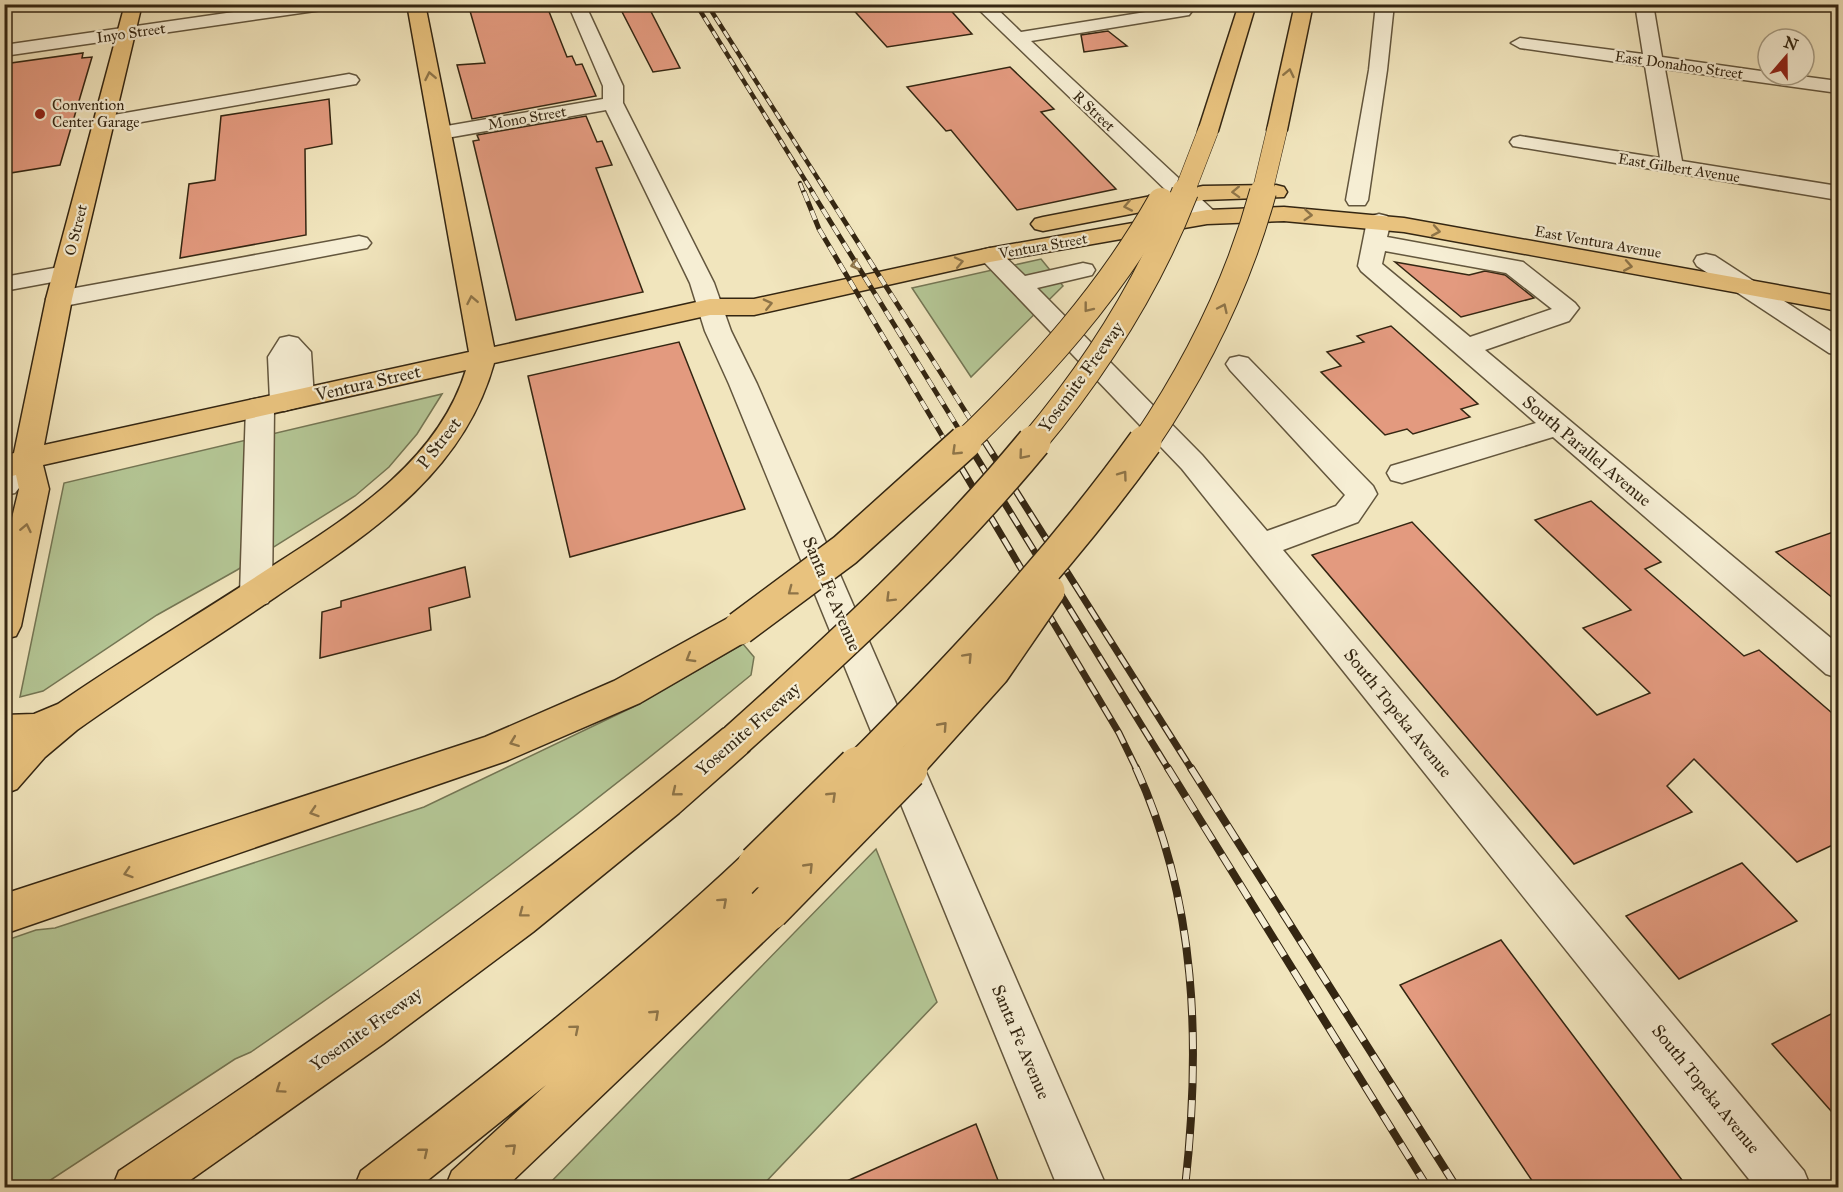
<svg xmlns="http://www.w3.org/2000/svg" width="1843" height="1192" viewBox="0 0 1843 1192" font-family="'IM FELL Great Primer',serif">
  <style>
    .green { fill: #b4c695; stroke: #747654; stroke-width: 1.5 }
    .building { fill: #e39a7f; stroke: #342612; stroke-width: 1.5 }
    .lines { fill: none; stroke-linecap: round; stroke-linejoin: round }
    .minor-casing { stroke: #63563d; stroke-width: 3 }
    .major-casing { stroke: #342612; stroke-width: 3 }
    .highway-casing { stroke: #342612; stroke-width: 3 }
    .minor { fill: #f6eed4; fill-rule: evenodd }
    .major { fill: #e8c27e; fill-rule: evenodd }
    .highway { fill: #e8c27e; fill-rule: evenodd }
    .rail-far3-casing { stroke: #342612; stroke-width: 4.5 }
    .rail-far2-casing { stroke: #342612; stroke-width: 5 }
    .rail-far1-casing { stroke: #342612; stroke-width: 7 }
    .rail-casing { stroke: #342612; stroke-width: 8 }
    .rail-far3 { stroke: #f6eed4; stroke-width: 3; stroke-dasharray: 8; stroke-linecap: butt }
    .rail-far2 { stroke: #f6eed4; stroke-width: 4; stroke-dasharray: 10; stroke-linecap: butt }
    .rail-far1 { stroke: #f6eed4; stroke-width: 4.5; stroke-dasharray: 14; stroke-linecap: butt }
    .rail { stroke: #f6eed4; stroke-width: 6; stroke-dasharray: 17; stroke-linecap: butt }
    .highway-bridge-far3-casing { stroke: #342612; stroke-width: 21; stroke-linecap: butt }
    .highway-bridge-far2-casing { stroke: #342612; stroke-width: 28; stroke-linecap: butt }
    .highway-bridge-far1-casing { stroke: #342612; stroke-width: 36; stroke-linecap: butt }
    .highway-bridge-casing { stroke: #342612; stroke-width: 46; stroke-linecap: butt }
    .highway-bridge-far3 { stroke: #e8c27e; stroke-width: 20 }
    .highway-bridge-far2 { stroke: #e8c27e; stroke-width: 26 }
    .highway-bridge-far1 { stroke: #e8c27e; stroke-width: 33 }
    .highway-bridge { stroke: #e8c27e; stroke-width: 43 }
    .oneway { stroke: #8e7448 }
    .poi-dot { fill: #8f2418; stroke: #f6eed4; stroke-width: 2 }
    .labels { text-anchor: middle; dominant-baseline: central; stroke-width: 4.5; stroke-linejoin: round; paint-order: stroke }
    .far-street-label { font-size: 15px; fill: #342612; stroke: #f6eed4 }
    .far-poi-label { font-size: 15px; fill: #342612; stroke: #f6eed4; text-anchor: start }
    .street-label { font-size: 18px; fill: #342612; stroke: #f6eed4 }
  </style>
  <rect width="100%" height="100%" fill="#f1e5bd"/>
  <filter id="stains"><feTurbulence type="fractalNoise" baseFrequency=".00333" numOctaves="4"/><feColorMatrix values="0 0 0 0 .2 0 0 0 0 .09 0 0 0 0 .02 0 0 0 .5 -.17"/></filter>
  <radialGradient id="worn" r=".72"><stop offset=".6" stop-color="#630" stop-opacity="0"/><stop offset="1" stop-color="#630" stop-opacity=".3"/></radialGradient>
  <!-- green -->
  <g class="green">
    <polygon points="1041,259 1063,286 971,377 912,288"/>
    <polygon points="442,394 417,434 389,467 355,496 237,570 157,615 43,691 20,697 64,483"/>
    <path d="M743,644L754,657L751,675C590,808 424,933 251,1052L235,1059L40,1187H5L4,941L36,930L55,928L424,807L633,707Z"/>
    <polygon points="876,849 937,1002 761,1187 546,1187"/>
  </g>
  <!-- building -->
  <g class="building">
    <polygon points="468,4 546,4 567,57 572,56 576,65 582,64 596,96 472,119 457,65 485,63"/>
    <polygon points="618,4 647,4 680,68 653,72"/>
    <polygon points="848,4 945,4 972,34 887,47"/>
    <polygon points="1108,31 1127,46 1084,52 1081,35"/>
    <polygon points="83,53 82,58 92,57 60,165 4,174 4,64"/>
    <polygon points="1010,67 1054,109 1041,112 1116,189 1017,210 951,130 946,131 907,87"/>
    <polygon points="329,99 332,144 305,149 306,235 180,258 189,184 215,180 221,116"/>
    <polygon points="586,116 597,142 602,141 612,165 596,168 643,292 516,320 473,141 479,140 477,135"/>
    <polygon points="1395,262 1469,275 1485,271 1505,275 1534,298 1461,317"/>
    <polygon points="1391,326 1478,404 1461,409 1470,417 1413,434 1407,429 1385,435 1321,372 1341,366 1327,352 1364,342 1357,336"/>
    <polygon points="679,342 745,509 570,557 528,376"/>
    <polygon points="1591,501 1661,562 1645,569 1744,656 1759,650 1839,719 1839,842 1797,862 1694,759 1667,786 1692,812 1574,864 1312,555 1412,522 1597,715 1650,693 1583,628 1631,610 1535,520"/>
    <polygon points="1839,530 1839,603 1776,552"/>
    <polygon points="465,567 470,597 429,608 431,630 320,658 322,612 341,607 341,601"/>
    <polygon points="1742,863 1797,921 1679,979 1626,916"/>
    <polygon points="1501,940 1688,1188 1537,1188 1400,985"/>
    <polygon points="1839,1010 1839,1120 1772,1044"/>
    <polygon points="976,1124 1001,1188 831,1188"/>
  </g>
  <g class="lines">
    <defs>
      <g id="minor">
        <polygon points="289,4 337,4 329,9 4,56 4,45"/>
        <polygon points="568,4 585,4 623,86 623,103 714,283 731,331 757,384 1107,1188 1058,1188 729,384 705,331 690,283 606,110 441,139 434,137 431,133 434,129 441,127 603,99 603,86"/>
        <polygon points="973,4 992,4 1021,32 1183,6 1189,7 1192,11 1189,15 1183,16 1031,41 1215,212 1218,217 1215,222 1199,222"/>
        <polygon points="1376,4 1394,4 1387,70 1368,200 1365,205 1349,205 1346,200 1369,70"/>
        <polygon points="1635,4 1653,4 1662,57 1768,72 1768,75 1793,75 1838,81 1838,93 1665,69 1682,161 1838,186 1838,200 1513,146 1510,142 1513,138 1520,136 1660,158 1645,66 1520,48 1511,43 1520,38 1643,54"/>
        <polygon points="1826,4 1838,4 1838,10 1828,8"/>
        <polygon points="349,74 356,76 359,80 356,84 102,129 95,127 92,123 95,119 102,117"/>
        <path d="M1379,214L1387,216L1391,221L1387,237L1523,262L1575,303L1579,308L1569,321L1485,350L1838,644V678L1826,674L1553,437L1402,483L1391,480L1387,473L1391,466L1536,423L1361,271L1358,266L1367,221L1371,216ZM1385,251L1506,273L1552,309L1470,337L1382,264Z"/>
        <polygon points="359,236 367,238 371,243 367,248 59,307 50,304 46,299 50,294 59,291"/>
        <polygon points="990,248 998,250 1025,276 1083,263 1092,265 1095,270 1092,275 1037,288 1202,455 1267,531 1336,506 1345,495 1230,370 1226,364 1230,358 1239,356 1248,358 1373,486 1377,494 1358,522 1283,550 1804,1171 1811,1188 1756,1188 1182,469 982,260 978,255 982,250"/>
        <polygon points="1706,254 1715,256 1838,336 1838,355 1829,353 1697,266 1694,261 1697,256"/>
        <polygon points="65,266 74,268 77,273 74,278 4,291 4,277"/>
        <path d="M289,336L298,338L311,352L314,398L310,404C300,407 294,408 284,411L274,408L272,594L268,603L256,607L244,603L240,594L246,407L250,400L260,398L270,401L268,357L280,338Z"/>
        <polygon points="27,449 37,452 42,459 15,493 4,495 4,465 17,452"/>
      </g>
      <g id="major">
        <path d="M125,4H142L72,299L44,445L469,352L407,4H425L494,347L710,299H754L990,248L1207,210L1284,207L1404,218L1838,296V311L1404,232L1284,221L1207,224L990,262L754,315H710L494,363C463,475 368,534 277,596C211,641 143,683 77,730L45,757L17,789L4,794V715L34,714L58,704C123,659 191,619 257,576C338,523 436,468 466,370L43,465L49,489L21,626L16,636L4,639V551L19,489L16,475L4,478V456L14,453L46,299Z"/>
        <polygon points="1276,185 1284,187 1287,192 1284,197 1203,200 1043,231 1035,229 1031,224 1035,219 1043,217 1203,186"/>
      </g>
      <g id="highway">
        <polygon points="1239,4 1256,4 1218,131 1215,135 1201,135 1198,131"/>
        <polygon points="1295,4 1313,4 1287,130 1284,134 1270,134 1267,130"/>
        <polygon points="740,615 752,618 757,628 752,638 640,703 506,761 4,934 4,894 485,737 614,681 728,618"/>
        <path d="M736,724L749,729L754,740L749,751L679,813L533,932L383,1044L179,1188H112L119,1171C327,1032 531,889 723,729Z"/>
        <path d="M759,847L773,853L779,866L773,879L761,892L768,889L783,895L789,909L783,923L505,1188H445L452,1171L546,1085L418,1188H354L361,1171C493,1070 624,967 745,853Z"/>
      </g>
    </defs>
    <!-- minor casing -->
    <use href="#minor" class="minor-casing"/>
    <!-- major casing -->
    <use href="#major" class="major-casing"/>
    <!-- highway casing -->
    <use href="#highway" class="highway-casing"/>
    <!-- minor -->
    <use href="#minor" class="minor"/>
    <!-- major -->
    <use href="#major" class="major"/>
    <!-- highway -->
    <use href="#highway" class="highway"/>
    <defs>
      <g id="rail-far3">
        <polyline points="696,4 813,193"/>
        <polyline points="707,4 827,193"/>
        <polyline points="800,183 804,193"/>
      </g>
      <g id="rail-far2">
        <polyline points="804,192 819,229 947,444"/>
        <polyline points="812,192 968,444"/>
        <polyline points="826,192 986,444"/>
      </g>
      <g id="rail-far1">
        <polyline points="946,442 1119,733 1137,770"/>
        <polyline points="967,442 1169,770"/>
        <polyline points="985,442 1192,770"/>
      </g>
      <g id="rail">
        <path d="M1136,768C1197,901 1201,1045 1185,1188"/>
        <polyline points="1168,768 1428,1188"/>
        <polyline points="1191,768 1457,1188"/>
      </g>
    </defs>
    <!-- rail-far3 casing -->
    <use href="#rail-far3" class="rail-far3-casing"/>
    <!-- rail-far2 casing -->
    <use href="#rail-far2" class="rail-far2-casing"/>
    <!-- rail-far1 casing -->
    <use href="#rail-far1" class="rail-far1-casing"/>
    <!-- rail casing -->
    <use href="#rail" class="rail-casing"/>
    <!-- rail-far3 -->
    <use href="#rail-far3" class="rail-far3"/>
    <!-- rail-far2 -->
    <use href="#rail-far2" class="rail-far2"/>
    <!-- rail-far1 -->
    <use href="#rail-far1" class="rail-far1"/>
    <!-- rail -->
    <use href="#rail" class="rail"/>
    <defs>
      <g id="highway-bridge-far3">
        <polyline points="1184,193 1208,131"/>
        <polyline points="1262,193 1277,130"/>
      </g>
      <g id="highway-bridge-far2">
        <path d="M963,444C1039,371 1109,293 1161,201"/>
        <path d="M1032,444C1096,368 1149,284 1185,192"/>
        <path d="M1144,444C1197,366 1238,284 1263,192"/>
      </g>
      <g id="highway-bridge-far1">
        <polyline points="740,628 845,550 965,442"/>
        <path d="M736,740C841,646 944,551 1034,442"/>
        <path d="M857,770C960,667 1060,560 1145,442"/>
        <polyline points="904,770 993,671 1048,591"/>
      </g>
      <g id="highway-bridge">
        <polyline points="759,866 859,768"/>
        <polyline points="768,909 906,768"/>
      </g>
    </defs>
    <!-- highway-bridge-far3 casing -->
    <use href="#highway-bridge-far3" class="highway-bridge-far3-casing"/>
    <!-- highway-bridge-far2 casing -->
    <use href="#highway-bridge-far2" class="highway-bridge-far2-casing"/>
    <!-- highway-bridge-far1 casing -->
    <use href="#highway-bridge-far1" class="highway-bridge-far1-casing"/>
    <!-- highway-bridge casing -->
    <use href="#highway-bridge" class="highway-bridge-casing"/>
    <!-- highway-bridge-far3 -->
    <use href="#highway-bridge-far3" class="highway-bridge-far3"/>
    <!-- highway-bridge-far2 -->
    <use href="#highway-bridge-far2" class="highway-bridge-far2"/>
    <!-- highway-bridge-far1 -->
    <use href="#highway-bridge-far1" class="highway-bridge-far1"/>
    <!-- highway-bridge -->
    <use href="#highway-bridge" class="highway-bridge"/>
  </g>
  <!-- one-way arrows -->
  <defs><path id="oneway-chevron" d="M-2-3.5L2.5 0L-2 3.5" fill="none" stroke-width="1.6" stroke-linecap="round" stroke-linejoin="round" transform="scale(1.5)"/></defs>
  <g class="oneway">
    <use href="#oneway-chevron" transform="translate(1289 73) rotate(-78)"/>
    <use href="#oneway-chevron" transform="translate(430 76) rotate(-101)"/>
    <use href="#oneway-chevron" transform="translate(1236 192) rotate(178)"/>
    <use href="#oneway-chevron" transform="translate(1128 206) rotate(169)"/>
    <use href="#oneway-chevron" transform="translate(1308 215) rotate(4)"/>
    <use href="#oneway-chevron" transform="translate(1436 231) rotate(10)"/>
    <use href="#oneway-chevron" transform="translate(959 262) rotate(-12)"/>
    <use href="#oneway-chevron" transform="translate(855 265) rotate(167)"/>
    <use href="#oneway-chevron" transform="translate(1628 266) rotate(10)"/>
    <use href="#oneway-chevron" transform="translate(472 300) rotate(-101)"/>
    <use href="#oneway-chevron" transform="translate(768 304) rotate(-13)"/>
    <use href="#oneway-chevron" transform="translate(1088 308) rotate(128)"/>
    <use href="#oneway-chevron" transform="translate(1223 308) rotate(-65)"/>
    <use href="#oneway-chevron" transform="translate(956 451) rotate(136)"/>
    <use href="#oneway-chevron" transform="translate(1023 455) rotate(130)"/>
    <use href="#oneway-chevron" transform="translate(1123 475) rotate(-54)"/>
    <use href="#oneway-chevron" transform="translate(26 528) rotate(-78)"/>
    <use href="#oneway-chevron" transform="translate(792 591) rotate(143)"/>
    <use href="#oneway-chevron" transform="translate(890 598) rotate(135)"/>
    <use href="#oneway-chevron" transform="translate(968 657) rotate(-47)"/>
    <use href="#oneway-chevron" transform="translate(690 658) rotate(149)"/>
    <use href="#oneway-chevron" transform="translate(943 726) rotate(-48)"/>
    <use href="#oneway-chevron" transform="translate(514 742) rotate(159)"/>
    <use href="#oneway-chevron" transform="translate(676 792) rotate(141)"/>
    <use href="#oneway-chevron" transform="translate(832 796) rotate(-44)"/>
    <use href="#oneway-chevron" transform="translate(314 812) rotate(162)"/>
    <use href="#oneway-chevron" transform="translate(809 867) rotate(-46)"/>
    <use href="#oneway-chevron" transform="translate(128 873) rotate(162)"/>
    <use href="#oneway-chevron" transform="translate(723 902) rotate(-42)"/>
    <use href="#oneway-chevron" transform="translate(523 913) rotate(143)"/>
    <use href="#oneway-chevron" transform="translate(655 1014) rotate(-43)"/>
    <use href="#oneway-chevron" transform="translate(575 1029) rotate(-40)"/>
    <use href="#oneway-chevron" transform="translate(280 1089) rotate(145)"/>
    <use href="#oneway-chevron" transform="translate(512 1148) rotate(-43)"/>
    <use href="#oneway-chevron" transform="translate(424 1152) rotate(-39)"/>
  </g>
  <!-- markers -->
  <circle class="poi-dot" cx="40" cy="114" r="6"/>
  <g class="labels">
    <!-- far-street labels -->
    <g class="far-street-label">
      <text transform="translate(131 33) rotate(-8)">Inyo Street</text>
      <text transform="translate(1679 65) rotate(8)">East Donahoo Street</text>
      <text transform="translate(1094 111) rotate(43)">R Street</text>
      <text transform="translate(527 118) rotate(-10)">Mono Street</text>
      <text transform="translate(1679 168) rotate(9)">East Gilbert Avenue</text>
      <text transform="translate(76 230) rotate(-76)">O Street</text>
      <text transform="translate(1598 242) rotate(10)">East Ventura Avenue</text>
      <text transform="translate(1043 246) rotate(-10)">Ventura Street</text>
    </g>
    <!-- far-poi labels -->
    <g class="far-poi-label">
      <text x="52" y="105">Convention<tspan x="52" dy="17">Center Garage</tspan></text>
    </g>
    <!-- street labels -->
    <g class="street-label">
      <text transform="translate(1081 377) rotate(-54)">Yosemite Freeway</text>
      <text transform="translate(368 383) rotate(-13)">Ventura Street</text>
      <text transform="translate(439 443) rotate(-52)">P Street</text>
      <text transform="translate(1587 451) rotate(40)">South Parallel Avenue</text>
      <text transform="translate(832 594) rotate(67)">Santa Fe Avenue</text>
      <text transform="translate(1398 713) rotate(51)">South Topeka Avenue</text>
      <text transform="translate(748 729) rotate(-41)">Yosemite Freeway</text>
      <text transform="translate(366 1029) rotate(-35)">Yosemite Freeway</text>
      <text transform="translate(1021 1042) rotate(67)">Santa Fe Avenue</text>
      <text transform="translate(1706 1089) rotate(51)">South Topeka Avenue</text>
    </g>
  </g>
  <!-- margin -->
  <rect width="1843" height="1192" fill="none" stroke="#f1e5bd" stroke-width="24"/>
  <rect x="6" y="6" width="1831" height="1180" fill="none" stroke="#342612" stroke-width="3"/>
  <rect x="12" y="12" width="1819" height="1168" fill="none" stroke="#342612" stroke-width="1.5"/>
  <!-- north arrow -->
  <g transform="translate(1786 57) rotate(20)"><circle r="28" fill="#f6eed4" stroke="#a89e86" stroke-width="1.5"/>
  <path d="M0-4.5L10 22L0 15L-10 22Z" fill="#8f2418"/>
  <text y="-9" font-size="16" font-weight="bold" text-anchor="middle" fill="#342612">N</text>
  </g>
  <rect width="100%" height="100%" filter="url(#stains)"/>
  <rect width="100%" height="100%" fill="url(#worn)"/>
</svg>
